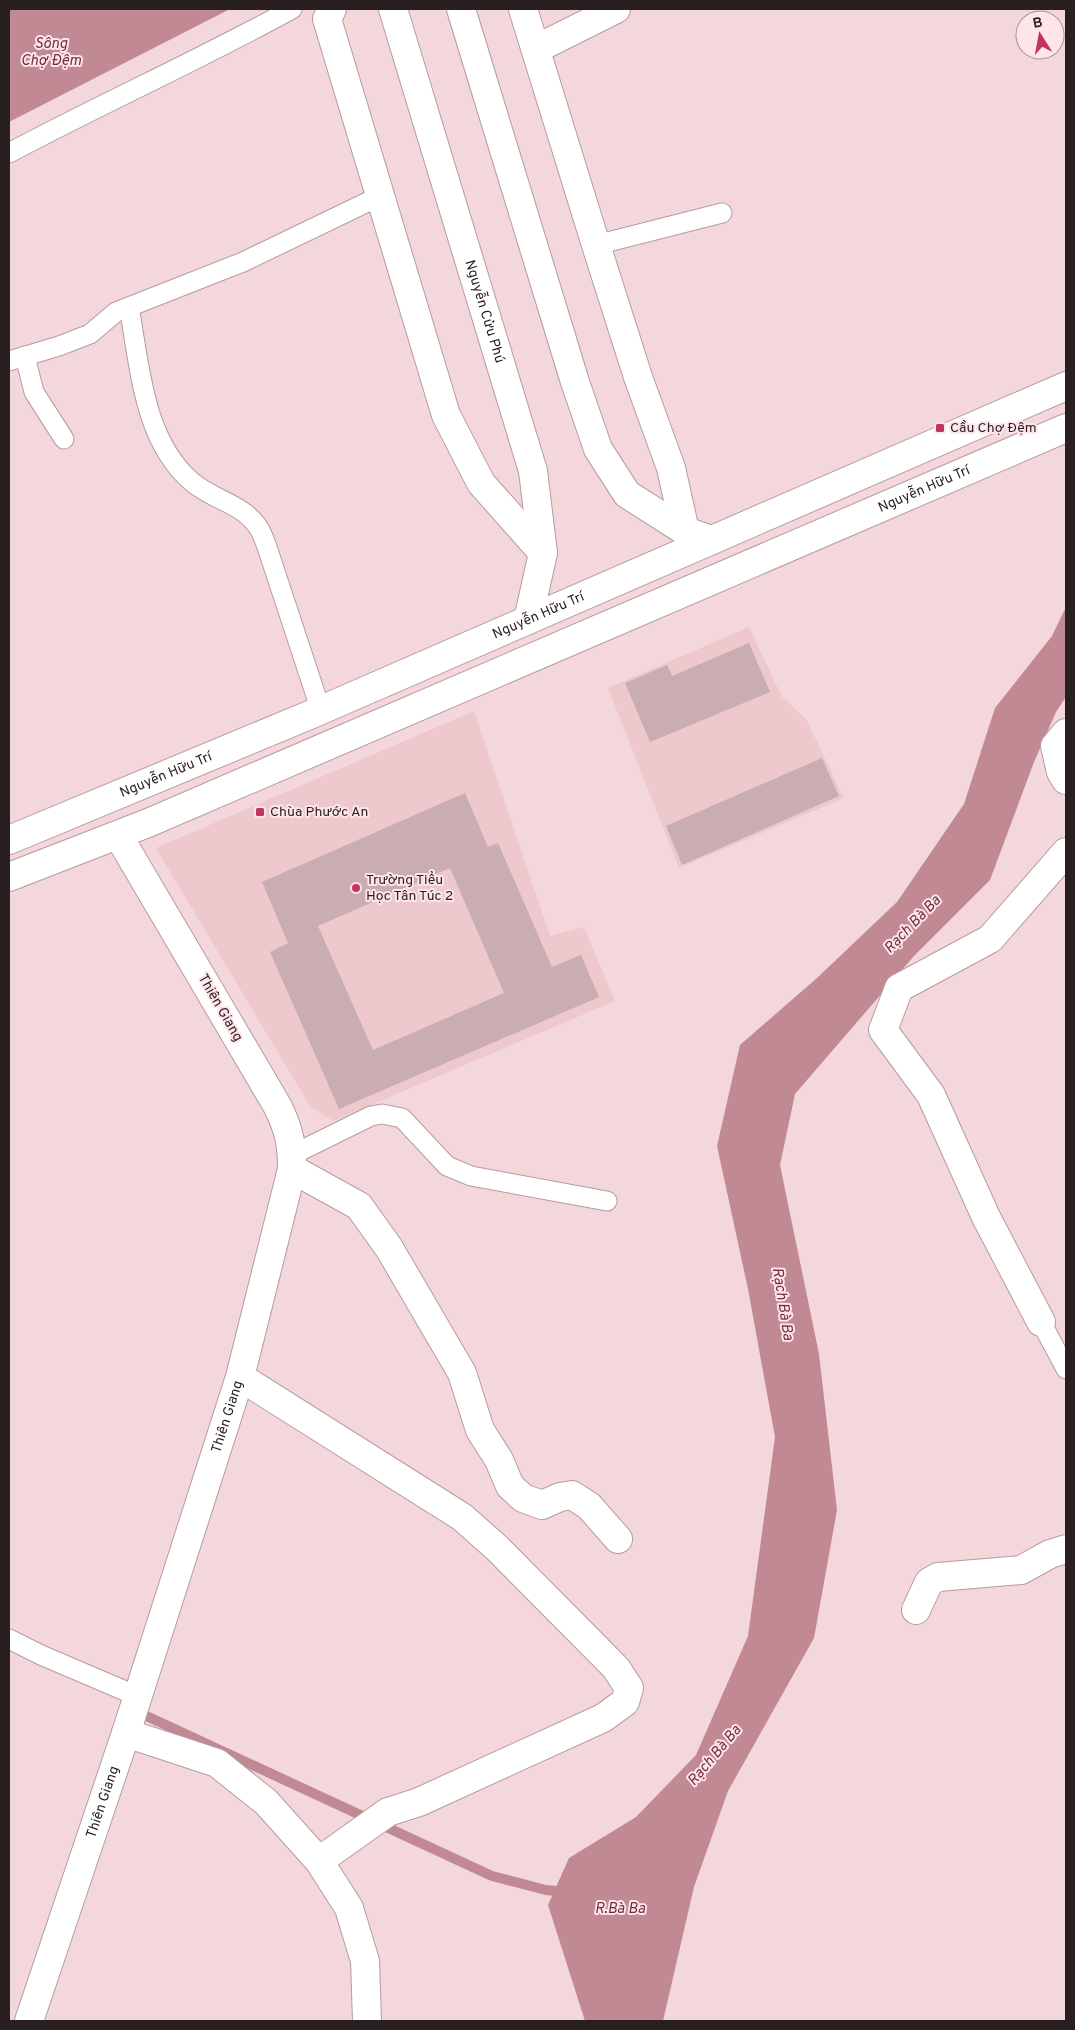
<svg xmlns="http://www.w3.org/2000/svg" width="1075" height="2030" viewBox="0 0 1075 2030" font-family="Overpass,sans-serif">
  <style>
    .built { fill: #edc8cd }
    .water { fill: #c08993 }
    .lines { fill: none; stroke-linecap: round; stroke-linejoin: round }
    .stream { stroke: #c08993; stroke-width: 10 }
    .building { fill: #c9adb1; fill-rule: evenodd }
    .lane-casing { stroke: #b69b9f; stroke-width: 21 }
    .street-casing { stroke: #b69b9f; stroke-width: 30 }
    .secondary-casing { stroke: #b69b9f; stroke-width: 30 }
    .lane { stroke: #fff; stroke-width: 19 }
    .street { stroke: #fff; stroke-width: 28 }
    .secondary { stroke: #fff; stroke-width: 28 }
    .poi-dot { fill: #c2345f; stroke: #fde5e9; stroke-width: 2 }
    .labels { text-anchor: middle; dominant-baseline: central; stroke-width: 4; stroke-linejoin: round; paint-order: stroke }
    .street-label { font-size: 14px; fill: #291f20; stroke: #fde5e9 }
    .poi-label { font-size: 14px; fill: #291f20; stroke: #fde5e9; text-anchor: start }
    .water-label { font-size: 15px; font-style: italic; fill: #712d3d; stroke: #fde5e9 }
  </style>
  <rect width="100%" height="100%" fill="#f4d7db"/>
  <!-- built -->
  <g class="built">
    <polygon points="749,627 782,697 806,719 844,798 679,868 608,688"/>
    <polygon points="474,711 550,936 584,927 615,1001 333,1121 310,1106 156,848"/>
  </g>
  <!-- water -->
  <g class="water">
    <polygon points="9,9 230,9 9,122"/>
    <polygon points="1066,607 1066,697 1056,712 1034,762 990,880 914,956 795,1094 780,1165 819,1354 837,1510 814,1638 728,1791 694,1887 663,2021 585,2021 548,1905 569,1858 636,1817 696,1755 748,1636 775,1437 748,1289 717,1146 740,1045 817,978 897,902 964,804 995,708 1052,636"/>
  </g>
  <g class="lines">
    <!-- stream -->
    <polyline class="stream" points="140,1713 492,1876 546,1890 567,1892"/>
  </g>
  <!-- building -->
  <g class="building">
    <polygon points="749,643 770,692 650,742 625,683 667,665 672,676"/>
    <polygon points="822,758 839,796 682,865 666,826"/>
    <path d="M465,793L488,847L498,843L552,967L581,955L599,997L339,1109L270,952L288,943L262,882ZM450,868L504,993L373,1050L318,926Z"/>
  </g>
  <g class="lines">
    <defs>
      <g id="lane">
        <path d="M9,153C103,103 199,60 292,9"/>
        <polyline points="596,245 722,213"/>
        <path d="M129,307C140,366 143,440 192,482C212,499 239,503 255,523C261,529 264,539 267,547L321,711"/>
        <polyline points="25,356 34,392 64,439"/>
        <polyline points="9,361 59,346 90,334 116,312 243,262 380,196"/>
        <polyline points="292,1155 371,1116 382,1114 402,1118 447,1166 471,1176 607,1201"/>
        <polyline points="1041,1322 1066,1369"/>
        <polyline points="9,1639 41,1655 137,1696"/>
      </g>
      <g id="street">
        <polyline points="536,49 616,9"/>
        <polyline points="1066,733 1055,746 1061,772 1066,780"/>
        <polyline points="292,1169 359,1206 389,1248 462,1373 480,1430 499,1460 510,1486 523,1498 542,1505 560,1497 572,1495 589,1506 618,1539"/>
        <polyline points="1041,1322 986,1217 931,1095 883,1030 899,988 990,939 1066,852"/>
        <polyline points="240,1377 462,1517 497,1548 616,1668 629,1688 625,1702 603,1718 419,1802 388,1812 319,1861"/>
        <polyline points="916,1610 929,1582 938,1577 1021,1570 1050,1554 1066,1549"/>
        <polyline points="126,1733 217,1763 266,1802 319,1861 349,1908 365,1961 367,2021"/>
        <path id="s1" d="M29,2021L126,1733L240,1377L292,1169C292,1144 289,1130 278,1107L118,835"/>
      </g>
      <g id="secondary">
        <polyline points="332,9 327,19 446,415 481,483 543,553"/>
        <path id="s2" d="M393,9L533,471L543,553L528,620"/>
        <polyline points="461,9 575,382 598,449 627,494 685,531 711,540"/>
        <polyline points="523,9 596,245 638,377 671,468 685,531"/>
        <path id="s3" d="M9,840L312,714L1066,386"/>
        <path id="s4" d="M9,877L148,823L1066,428"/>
      </g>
    </defs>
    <!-- lane casing -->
    <use href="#lane" class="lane-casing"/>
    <!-- street casing -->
    <use href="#street" class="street-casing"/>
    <!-- secondary casing -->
    <use href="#secondary" class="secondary-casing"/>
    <!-- lane -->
    <use href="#lane" class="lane"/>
    <!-- street -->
    <use href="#street" class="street"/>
    <!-- secondary -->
    <use href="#secondary" class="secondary"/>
  </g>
  <!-- markers -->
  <g class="poi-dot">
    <rect x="935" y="423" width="10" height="10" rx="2.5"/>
    <rect x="255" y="807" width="10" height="10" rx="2.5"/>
    <circle cx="356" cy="888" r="5"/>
  </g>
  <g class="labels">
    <!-- street labels -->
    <g class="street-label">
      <text stroke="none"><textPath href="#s2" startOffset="316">Nguyễn Cửu Phú</textPath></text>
      <text stroke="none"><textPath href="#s4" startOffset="994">Nguyễn Hữu Trí</textPath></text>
      <text stroke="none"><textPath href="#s3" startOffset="575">Nguyễn Hữu Trí</textPath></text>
      <text stroke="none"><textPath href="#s3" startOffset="170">Nguyễn Hữu Trí</textPath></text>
      <text transform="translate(220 1008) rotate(60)">Thiên Giang</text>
      <text stroke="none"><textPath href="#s1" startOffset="636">Thiên Giang</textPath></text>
      <text stroke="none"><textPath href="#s1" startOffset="231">Thiên Giang</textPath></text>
    </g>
    <!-- poi labels -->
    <g class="poi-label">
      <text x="950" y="428">Cầu Chợ Đệm</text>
      <text x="270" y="812">Chùa Phước An</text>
      <text x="366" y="880">Trường Tiểu<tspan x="366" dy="16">Học Tân Túc 2</tspan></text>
    </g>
    <!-- water labels -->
    <g class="water-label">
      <text x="51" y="44">Sông<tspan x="51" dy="17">Chợ Đệm</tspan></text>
      <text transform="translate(913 925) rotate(-46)">Rạch Bà Ba</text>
      <text transform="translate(782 1304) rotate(81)">Rạch Bà Ba</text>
      <text transform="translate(715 1756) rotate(-50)">Rạch Bà Ba</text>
      <text x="620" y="1909">R.Bà Ba</text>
    </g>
  </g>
  <!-- border -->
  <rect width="1075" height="2030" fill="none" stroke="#291f20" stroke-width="20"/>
  <!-- north arrow -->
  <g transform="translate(1040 35) rotate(349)"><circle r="24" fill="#fde5e9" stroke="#a89699"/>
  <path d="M0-4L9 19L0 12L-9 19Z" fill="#c2345f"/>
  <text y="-8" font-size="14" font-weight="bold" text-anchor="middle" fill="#291f20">B</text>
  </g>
</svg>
